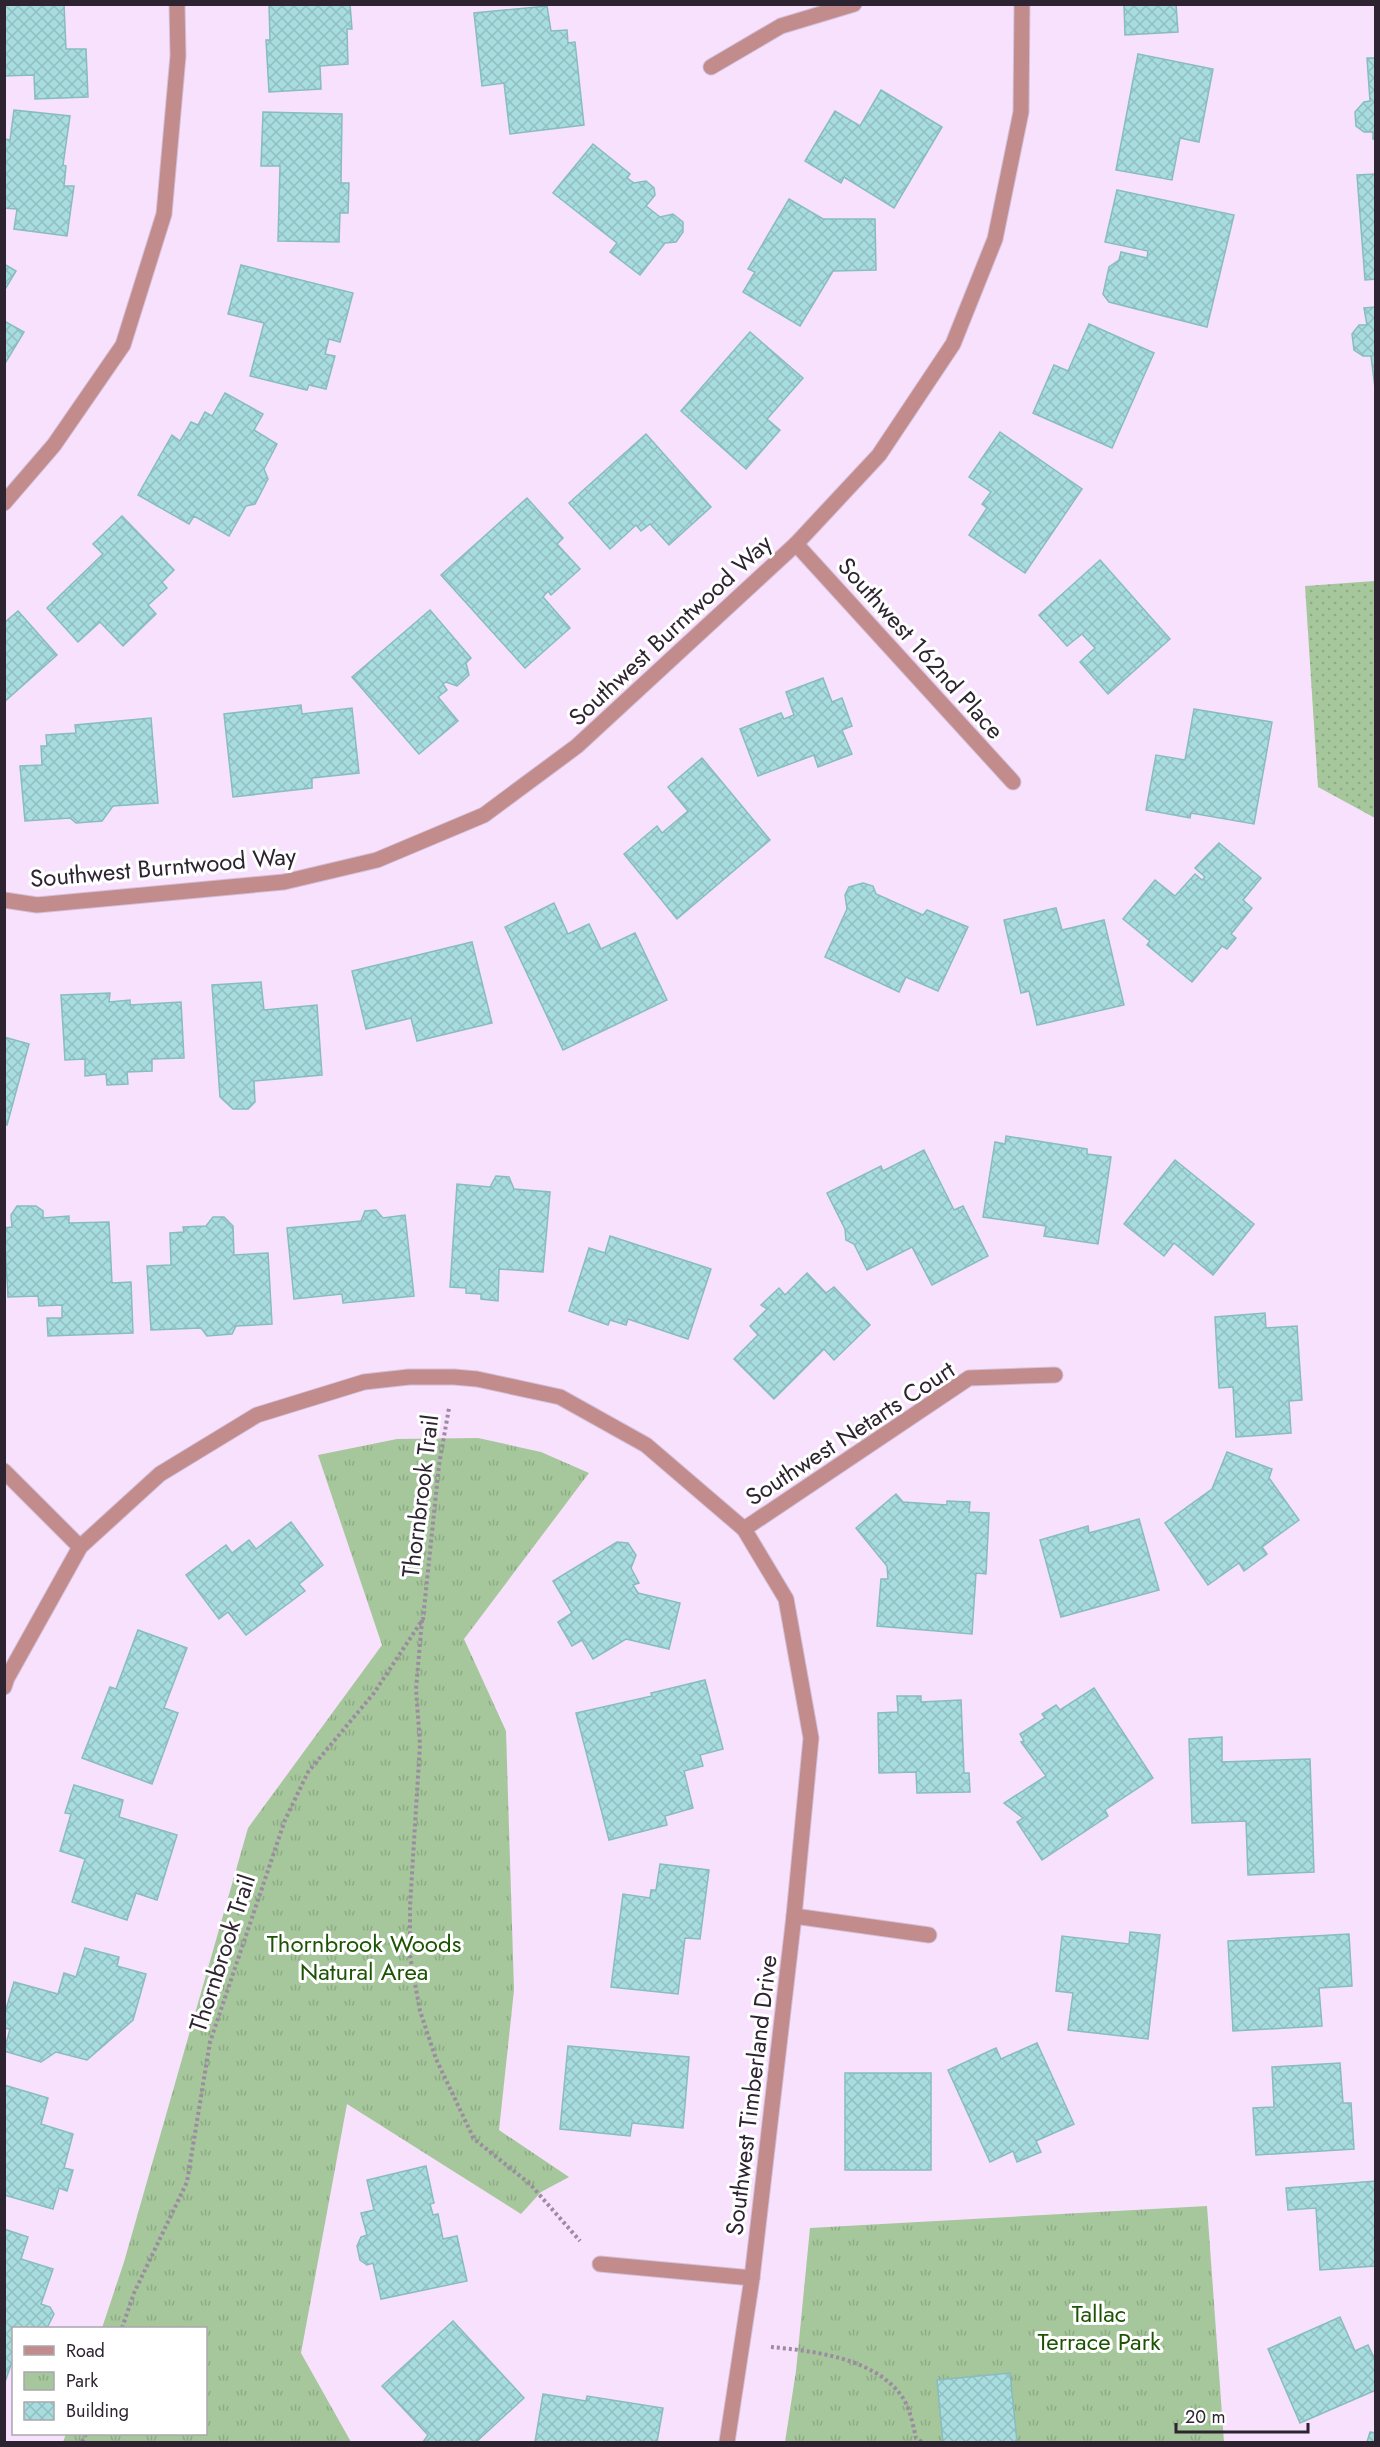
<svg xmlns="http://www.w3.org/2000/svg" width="1380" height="2447" viewBox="0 0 1380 2447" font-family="Jost,sans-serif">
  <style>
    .grass { fill: url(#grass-dots) }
    .park { fill: url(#park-tufts) }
    .building { fill: url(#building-cross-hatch); stroke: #88bcbe; stroke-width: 1.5 }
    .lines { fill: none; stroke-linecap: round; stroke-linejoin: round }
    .minor-casing { stroke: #d3bfd8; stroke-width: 17 }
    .path { stroke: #9c8ba1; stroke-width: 4; stroke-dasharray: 3 3; stroke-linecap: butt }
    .minor { stroke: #c28b8c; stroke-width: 15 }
    .labels { text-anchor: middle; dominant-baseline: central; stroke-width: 6; stroke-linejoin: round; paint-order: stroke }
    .street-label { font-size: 24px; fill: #2e2431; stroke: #fff }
    .park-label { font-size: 24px; fill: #1d5304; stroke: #fff }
  </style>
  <defs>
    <pattern id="grass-dots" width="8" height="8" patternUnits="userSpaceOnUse" patternTransform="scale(1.5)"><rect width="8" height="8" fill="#a5c79b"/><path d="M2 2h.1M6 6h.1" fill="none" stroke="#8eab86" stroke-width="1.8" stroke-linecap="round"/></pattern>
    <pattern id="park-tufts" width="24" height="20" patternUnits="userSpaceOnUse" patternTransform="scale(1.5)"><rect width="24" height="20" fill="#a5c79b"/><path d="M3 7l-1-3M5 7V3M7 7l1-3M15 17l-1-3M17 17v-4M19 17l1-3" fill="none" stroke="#8eab86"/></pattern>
    <pattern id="building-cross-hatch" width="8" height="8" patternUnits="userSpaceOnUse" patternTransform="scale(1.5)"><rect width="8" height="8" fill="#a8dddf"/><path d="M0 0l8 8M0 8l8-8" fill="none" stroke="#91bec0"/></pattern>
  </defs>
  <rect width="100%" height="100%" fill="#f7e1fd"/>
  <!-- grass -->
  <polygon class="grass" points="1375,581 1376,581 1375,818 1318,787 1305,586"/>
  <!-- park -->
  <g class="park">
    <polygon points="478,1438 541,1452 589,1473 464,1639 506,1731 514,1990 499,2130 569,2177 541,2192 521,2214 347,2104 301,2353 351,2442 63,2442 66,2434 206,2434 206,2328 102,2328 124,2262 248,1828 382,1645 318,1455 397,1439"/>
    <polygon points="1207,2206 1224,2442 785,2442 796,2371 810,2228"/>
  </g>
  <!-- building -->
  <g class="building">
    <polygon points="4,4 64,4 66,49 86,49 88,97 35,99 34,75 4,76"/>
    <polygon points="269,4 350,4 352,29 347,29 348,64 320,66 321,89 269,92 266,40 270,40"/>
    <polygon points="1124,4 1176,4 1178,32 1125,35"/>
    <polygon points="547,6 551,31 567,30 568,43 575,42 584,125 510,134 504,83 482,86 474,13"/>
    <polygon points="1138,54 1213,69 1199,142 1180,138 1172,180 1116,170"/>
    <polygon points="1367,58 1376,58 1376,139 1373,139 1373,132 1364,132 1356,126 1355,112 1364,102 1370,101"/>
    <polygon points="881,90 942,127 894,208 844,177 841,183 805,161 835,111 860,126"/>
    <polygon points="14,110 70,116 63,165 66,166 64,186 74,186 67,236 14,229 17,209 4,208 4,139 10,140"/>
    <polygon points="263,112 342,114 341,183 349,183 348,213 340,213 339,242 278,241 280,166 261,166"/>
    <polygon points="593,144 630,174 627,178 634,183 646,181 654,188 655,195 646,206 660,217 673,214 683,222 683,232 676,242 665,243 640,275 610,252 617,243 553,193"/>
    <polygon points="1376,174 1376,279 1365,280 1357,175"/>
    <polygon points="1117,190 1234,215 1207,327 1109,302 1103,294 1109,267 1119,260 1121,252 1147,258 1148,251 1105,242"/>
    <polygon points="789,199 823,219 875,219 876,270 833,271 800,326 743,292 755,272 748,269"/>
    <polygon points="4,264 16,271 4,291"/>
    <polygon points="241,265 353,293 340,342 329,339 325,354 335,356 326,389 309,385 307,390 250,376 264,323 228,314"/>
    <polygon points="1376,307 1376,396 1371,356 1363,356 1354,350 1352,334 1359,325 1367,325 1364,308"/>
    <polygon points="4,321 24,332 4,365"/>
    <polygon points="1089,324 1154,353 1112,448 1033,413 1054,365 1068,371"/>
    <polygon points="750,332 803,378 767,419 780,430 746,469 681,411"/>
    <polygon points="225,393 263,414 254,430 277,444 264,469 268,479 255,504 246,506 229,536 194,516 189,524 138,495 172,435 180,441 191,422 198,425 205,412 212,416"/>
    <polygon points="1000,432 1082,489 1025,573 969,535 987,508 982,504 991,492 969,477"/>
    <polygon points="646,434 711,507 669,545 650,524 641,531 636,525 610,549 569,503"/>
    <polygon points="527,498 563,538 557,544 580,569 551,595 548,591 543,597 570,628 525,668 441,575"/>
    <polygon points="122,516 174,570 162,582 167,588 148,605 156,614 123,646 100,622 78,642 47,608 103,554 93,544"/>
    <polygon points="1100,560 1170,639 1108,694 1080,662 1095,648 1082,634 1067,646 1039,615"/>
    <polygon points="430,610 471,658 466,663 469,675 457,686 446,682 443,684 447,690 438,697 458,721 419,754 352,677"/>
    <polygon points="18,611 57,655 4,702 4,623"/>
    <polygon points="823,678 832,702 842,698 852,726 842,730 852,754 818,767 814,755 758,776 740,729 781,713 784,719 794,715 786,692"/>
    <polygon points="301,705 302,714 352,708 359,773 312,778 312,788 233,797 224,714"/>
    <polygon points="1194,709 1272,722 1254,824 1191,813 1190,818 1146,810 1156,755 1185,760"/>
    <polygon points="151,718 158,803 113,806 102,821 76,823 70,818 25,821 20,766 42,765 41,746 47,746 46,735 76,733 75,725"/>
    <polygon points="702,758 770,840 677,919 624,854 657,826 662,833 688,811 668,787"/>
    <polygon points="1219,843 1261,878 1243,900 1252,908 1231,934 1236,938 1227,949 1222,946 1192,982 1147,945 1150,941 1123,919 1155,880 1175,896 1195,874 1202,880 1205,877 1195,868"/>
    <polygon points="863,883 873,886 876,894 923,915 927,910 968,927 938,991 906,977 899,992 825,957 847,909 845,895 849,887"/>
    <polygon points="554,903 568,934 589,924 601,949 635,933 667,1000 563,1050 505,927"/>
    <polygon points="1056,908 1062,930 1104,920 1124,1005 1037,1025 1029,991 1021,993 1004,920"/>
    <polygon points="472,942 492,1023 417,1041 411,1018 366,1029 352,971"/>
    <polygon points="261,982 264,1010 317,1005 322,1075 254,1081 255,1102 248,1109 233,1109 220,1097 212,985"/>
    <polygon points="110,993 109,1002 130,1000 130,1005 181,1002 184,1058 152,1059 152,1071 127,1072 128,1084 107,1085 106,1074 85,1076 85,1059 65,1060 61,995"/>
    <polygon points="4,1037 29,1044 7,1125 4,1124"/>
    <polygon points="1006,1136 1087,1149 1087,1154 1111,1157 1098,1244 1044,1236 1046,1226 983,1217 995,1142 1005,1144"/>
    <polygon points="924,1150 954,1210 963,1206 988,1256 932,1285 912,1247 867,1270 854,1244 846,1240 845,1229 827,1193 881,1166 883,1171"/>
    <polygon points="1175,1160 1254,1224 1213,1275 1174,1243 1164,1256 1124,1224"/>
    <polygon points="496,1176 509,1177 514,1189 550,1192 543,1272 499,1269 498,1301 481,1299 481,1294 466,1293 466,1288 450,1287 457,1184 490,1187"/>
    <polygon points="17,1206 36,1206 43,1211 43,1218 69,1216 69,1223 109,1222 112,1283 131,1282 133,1333 48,1336 47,1318 62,1318 62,1305 39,1306 38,1296 8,1297 4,1228 12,1227 11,1215"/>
    <polygon points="376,1210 383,1218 405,1215 414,1296 343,1303 342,1294 294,1299 287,1228 361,1221 365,1211"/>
    <polygon points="213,1217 224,1217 233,1226 234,1255 268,1253 272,1324 236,1326 232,1334 207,1336 201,1328 151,1330 147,1266 171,1265 170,1233 184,1232 183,1227 206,1226"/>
    <polygon points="610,1236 711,1269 688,1339 628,1319 626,1325 610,1320 608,1325 569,1311 589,1248 605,1253"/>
    <polygon points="807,1273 826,1293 834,1287 870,1325 834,1360 824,1349 774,1399 734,1359 758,1335 750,1326 767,1309 761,1305 779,1288 785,1295"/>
    <polygon points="1265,1313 1266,1328 1297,1326 1302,1400 1289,1401 1291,1433 1236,1437 1233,1387 1219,1388 1215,1317"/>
    <polygon points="1227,1452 1272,1469 1269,1478 1299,1520 1262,1547 1267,1554 1244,1571 1239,1563 1208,1585 1165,1523 1212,1489"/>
    <polygon points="896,1494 903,1502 947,1505 947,1501 970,1502 969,1512 989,1513 986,1574 976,1573 972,1634 877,1626 881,1579 888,1579 887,1566 856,1528"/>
    <polygon points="1139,1519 1159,1590 1061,1617 1040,1540 1088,1526 1089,1533"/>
    <polygon points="291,1522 323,1565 299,1584 305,1591 246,1635 228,1612 219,1619 186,1575 226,1545 232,1553 249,1540 256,1549"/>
    <polygon points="617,1542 628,1543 636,1555 631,1568 639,1583 633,1585 638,1593 680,1603 669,1649 626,1639 593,1659 582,1640 572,1646 558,1622 572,1613 553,1581"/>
    <polygon points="138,1630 187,1648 164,1708 178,1713 152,1784 82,1758 110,1687 116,1689"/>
    <polygon points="705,1680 723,1749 700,1755 703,1766 684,1771 693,1808 665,1816 667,1825 609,1840 576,1713 652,1696 651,1693"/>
    <polygon points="1094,1688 1153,1778 1105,1810 1108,1816 1042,1860 1017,1822 1023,1818 1004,1803 1046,1776 1021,1742 1024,1741 1020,1734 1045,1718 1042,1714 1056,1705 1060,1710"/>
    <polygon points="897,1696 921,1696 921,1702 961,1700 964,1773 969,1773 970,1792 917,1793 916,1772 879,1773 878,1713 898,1712"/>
    <polygon points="1222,1737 1222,1762 1310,1759 1314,1872 1248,1875 1246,1821 1192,1823 1189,1739"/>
    <polygon points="74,1785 123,1800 119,1817 177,1835 157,1900 136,1893 127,1920 72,1902 85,1859 60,1851 71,1814 65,1813"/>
    <polygon points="660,1864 709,1870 700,1939 685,1938 678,1994 611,1987 623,1894 650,1898 651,1890 656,1890"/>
    <polygon points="1130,1932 1160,1935 1148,2039 1068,2030 1073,1993 1056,1991 1062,1936 1129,1944"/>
    <polygon points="1349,1934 1352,1986 1319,1988 1322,2026 1233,2031 1228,1941"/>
    <polygon points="85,1948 119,1957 117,1966 146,1974 133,2020 87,2060 56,2052 41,2062 4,2051 10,2029 4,2028 4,2016 14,1982 58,1994 64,1973 76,1977"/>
    <polygon points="1037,2043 1074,2124 1036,2141 1041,2152 1017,2162 1013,2151 990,2162 948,2070 996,2048 1001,2059"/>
    <polygon points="568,2046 689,2057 683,2128 632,2123 630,2136 560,2129"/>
    <polygon points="1340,2063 1343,2103 1351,2103 1354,2149 1256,2155 1253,2108 1274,2107 1272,2067"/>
    <rect x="845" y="2073" width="86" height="97"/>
    <polygon points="4,2085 48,2098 41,2124 73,2134 64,2168 73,2170 67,2191 59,2188 53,2209 4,2195"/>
    <polygon points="426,2166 434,2203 430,2204 433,2215 438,2214 443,2239 457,2236 467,2281 381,2299 373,2263 367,2265 360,2260 357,2246 361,2237 367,2235 361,2213 374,2210 367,2180"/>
    <polygon points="1376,2181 1376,2266 1320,2270 1316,2208 1288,2210 1286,2188"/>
    <polygon points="4,2229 28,2237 21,2259 53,2269 41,2304 50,2307 54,2314 47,2328 14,2328 14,2356 5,2382"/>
    <polygon points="1340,2317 1355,2351 1368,2345 1376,2362 1376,2390 1300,2423 1268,2349"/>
    <polygon points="453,2321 524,2398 476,2442 423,2442 428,2435 382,2386"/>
    <polygon points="1010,2373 1017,2442 943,2442 937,2380"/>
    <polygon points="543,2394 586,2401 587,2396 663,2408 657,2442 535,2442"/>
    <polygon points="1370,2432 1376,2433 1376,2442 1367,2442"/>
  </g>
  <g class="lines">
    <defs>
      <g id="minor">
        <polyline points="711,67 781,26 854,4"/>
        <polyline points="4,503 54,445 123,345 164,214 178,56 177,4"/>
        <polyline points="796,544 1013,782"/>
        <polyline points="4,900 37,905 284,882 377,860 484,815 577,746 796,544 879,455 953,344 995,239 1021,112 1022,4"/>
        <polyline points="4,1471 80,1547"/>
        <polyline points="744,1529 969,1378 1055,1375"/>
        <polyline points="4,1687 7,1678 80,1547 160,1474 257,1415 364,1382 409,1377 454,1377 477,1379 560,1397 646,1445 744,1529 786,1599 811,1738 794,1916 752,2278 727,2442"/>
        <polyline points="794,1916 929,1935"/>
        <polyline points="600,2264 752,2278"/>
      </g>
    </defs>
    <!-- minor casing -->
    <use href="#minor" class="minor-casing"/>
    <!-- path -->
    <g class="path">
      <polyline points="422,1620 416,1689 420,1744 410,1906 410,1956 420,2011 436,2059 474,2139 530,2184 580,2241"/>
      <polyline points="122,2328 134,2293 187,2182 210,2042 285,1820 308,1772 374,1693 423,1619 439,1465 449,1408"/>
      <path d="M771,2347C814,2351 876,2358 903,2398C910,2409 913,2425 916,2438L922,2442"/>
      <polyline points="82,2442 86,2434"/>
    </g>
    <!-- minor -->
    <use href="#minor" class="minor"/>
  </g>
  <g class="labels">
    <!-- street labels -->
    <g class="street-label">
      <text transform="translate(670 630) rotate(-43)">Southwest Burntwood Way</text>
      <text transform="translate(921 648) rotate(48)">Southwest 162nd Place</text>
      <text transform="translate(163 867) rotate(-5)">Southwest Burntwood Way</text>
      <text transform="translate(850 1433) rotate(-33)">Southwest Netarts Court</text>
      <text transform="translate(420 1496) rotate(-83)">Thornbrook Trail</text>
      <text transform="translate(222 1953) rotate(-72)">Thornbrook Trail</text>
      <text transform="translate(751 2095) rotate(-83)">Southwest Timberland Drive</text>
    </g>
    <!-- park labels -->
    <g class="park-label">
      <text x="364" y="1943">Thornbrook Woods<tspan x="364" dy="28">Natural Area</tspan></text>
      <text x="1099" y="2313">Tallac<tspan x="1099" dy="28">Terrace Park</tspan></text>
    </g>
  </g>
  <!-- border -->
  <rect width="1380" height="2447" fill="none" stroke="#2e2431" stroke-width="12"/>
  <!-- legend -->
  <rect x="12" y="2327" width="195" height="108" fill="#ffffff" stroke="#aba7ad" stroke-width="1.5"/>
  <rect x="24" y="2346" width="30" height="9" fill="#c28b8c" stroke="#aba7ad" stroke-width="1.5"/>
  <text x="66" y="2357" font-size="18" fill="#2e2431">Road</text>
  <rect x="24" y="2372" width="30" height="18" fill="url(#park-tufts)" stroke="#aba7ad" stroke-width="1.5"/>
  <text x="66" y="2387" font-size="18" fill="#2e2431">Park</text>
  <rect x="24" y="2402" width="30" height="18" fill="url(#building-cross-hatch)" stroke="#aba7ad" stroke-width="1.5"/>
  <text x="66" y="2417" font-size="18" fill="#2e2431">Building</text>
  <!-- scale -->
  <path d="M1176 2423v9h132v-9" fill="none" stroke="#2e2431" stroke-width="3"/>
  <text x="1185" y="2423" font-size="18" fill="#2e2431" stroke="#ffffff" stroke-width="4.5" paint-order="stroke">20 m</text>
</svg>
